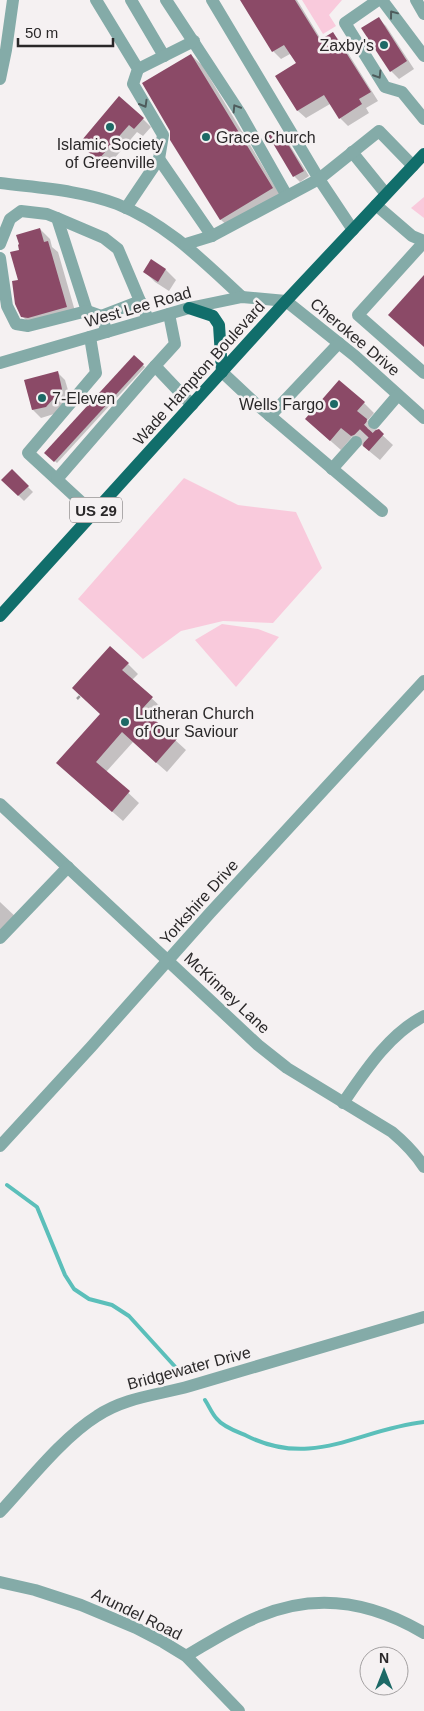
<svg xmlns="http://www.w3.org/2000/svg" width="424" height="1711" viewBox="0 0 424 1711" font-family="Helvetica,sans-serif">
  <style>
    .green { fill: #f9cadc }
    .shadow { fill: #0003 }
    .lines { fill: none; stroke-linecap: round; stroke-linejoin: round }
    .stream { stroke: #5bbfba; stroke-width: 4 }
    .building { fill: #8b4a67 }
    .minor-tunnel { stroke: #ccc9ca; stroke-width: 12; stroke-dasharray: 12 6; stroke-linecap: butt }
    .path { stroke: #9b9899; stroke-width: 2.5; stroke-dasharray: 4 4; stroke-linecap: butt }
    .minor { stroke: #84aba8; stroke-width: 12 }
    .major { stroke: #116e6b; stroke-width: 12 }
    .oneway { stroke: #4e5c5c }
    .poi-dot { fill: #1d6966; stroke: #f5f1f2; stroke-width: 2 }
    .labels { text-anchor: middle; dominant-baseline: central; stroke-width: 5; stroke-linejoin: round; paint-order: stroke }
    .shield { fill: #f5f1f2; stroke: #676465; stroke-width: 1 }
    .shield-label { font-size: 15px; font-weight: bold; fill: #2a2829 }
    .poi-label { font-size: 16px; fill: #2a2829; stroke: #f5f1f2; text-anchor: start }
    .street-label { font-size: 16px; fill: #2a2829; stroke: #f5f1f2 }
  </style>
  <rect width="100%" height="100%" fill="#f5f1f2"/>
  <!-- green -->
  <g class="green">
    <polygon points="302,0 342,0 329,15 336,26 323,34"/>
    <polygon points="424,197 424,218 411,208"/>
    <polygon points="184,478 238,505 296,512 322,568 273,623 223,621 181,631 143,659 78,599"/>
    <polygon points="222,624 258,629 279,637 236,687 195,640"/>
  </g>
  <!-- shadow -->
  <g class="shadow">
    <polygon points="241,0 297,0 322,41 333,34 341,42 378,101 366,108 369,113 348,126 340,118 330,104 306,118 298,111 277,76 298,64 290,54 281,59 273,51"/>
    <polygon points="378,18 386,26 414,69 399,79 391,71"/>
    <polygon points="191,55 202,65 282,198 231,229 220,219"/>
    <polygon points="143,119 151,127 143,136 137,132 107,167 89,151 92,148 83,140"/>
    <polygon points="279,130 284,136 309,176 300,182 294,176 270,136"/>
    <polygon points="40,229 50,239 52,247 58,252 77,318 33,327 22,316 19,280 20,250"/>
    <polygon points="151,261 166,270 176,280 169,291 155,282 144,271"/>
    <polygon points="134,357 145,367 57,463 46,453"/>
    <polygon points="57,372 65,380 70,397 54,414 41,418 33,410 26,381"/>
    <polygon points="364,403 374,413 367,421 393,445 380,460 352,437 341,450 317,429"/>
    <polygon points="12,471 33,492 24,501 3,480"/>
    <polygon points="128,664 138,674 132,680 162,708 152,719 186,750 167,772 133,742 106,772 139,803 123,821 68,773 101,714 84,698"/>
    <polygon points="0,902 18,919 0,938"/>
  </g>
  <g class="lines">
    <!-- stream -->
    <g class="stream">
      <polyline points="7,1185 37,1207 65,1275 74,1289 89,1299 112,1305 129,1316 179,1371"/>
      <path d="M205,1400C209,1406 212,1414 217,1419C223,1427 238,1432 247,1436C314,1469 359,1429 424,1422"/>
    </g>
  </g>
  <!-- building -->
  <g class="building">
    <polygon points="240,0 295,0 320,40 333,32 371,92 359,99 362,104 339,119 324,95 297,111 275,76 296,63 284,45 272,52"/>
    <polygon points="379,17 407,61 390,72 361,28"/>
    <polygon points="191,54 273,188 220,220 170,140 170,131 142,83"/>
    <polygon points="119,96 144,118 134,129 129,125 98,160 87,151 90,147 82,140"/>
    <polygon points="279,129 304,171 293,177 268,135"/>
    <polygon points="40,228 44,242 48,241 67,307 28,318 21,317 15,304 12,281 18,280 10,252 19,250 18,245 19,244 16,235"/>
    <polygon points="151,259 166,269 158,282 143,272"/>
    <polygon points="424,275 424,347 388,315"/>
    <polygon points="134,355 144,364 54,462 44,453"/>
    <polygon points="58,371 62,389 46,407 32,410 24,380"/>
    <polygon points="339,380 365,402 357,411 367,419 366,425 368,429 373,431 379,429 384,434 369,451 363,446 364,440 361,436 357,434 351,436 341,428 330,441 305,419"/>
    <polygon points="12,469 29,486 18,496 1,480"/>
    <polygon points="110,646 129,663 122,670 153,697 142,709 177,739 156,763 122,732 96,762 130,791 112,812 56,763 100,714 72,688"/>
  </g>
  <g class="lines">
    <!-- minor-tunnel -->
    <polyline class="minor-tunnel" points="356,442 374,423"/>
    <!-- path -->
    <polyline class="path" points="77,699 80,696"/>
    <!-- minor -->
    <g class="minor">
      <polyline points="96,0 138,69 133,84 163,135 159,159"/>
      <polyline points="131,0 164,56"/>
      <polyline points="166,0 240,113 287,196"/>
      <polyline points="212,0 319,179 353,230"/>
      <polyline points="378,0 345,23 385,87 402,92 424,119"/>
      <polyline points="382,0 424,56"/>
      <polyline points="416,0 424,14"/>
      <polyline points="138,69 194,41"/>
      <polyline points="0,79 6,50 13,0"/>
      <polyline points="352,152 386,194"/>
      <path d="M0,183C39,188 80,190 117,204C167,224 203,261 242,297"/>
      <polyline points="376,205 412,236 424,241"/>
      <polyline points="126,208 159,159 212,236 186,244"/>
      <polyline points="57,218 104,238 118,249 140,301"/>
      <polyline points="212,236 319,179 379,131 413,166"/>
      <polyline points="424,242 358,315 424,373"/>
      <polyline points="0,244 10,219 21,211 47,214 57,218 87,311"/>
      <polyline points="0,258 7,306 16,324 28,326 87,311 101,316 107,332"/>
      <polyline points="169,314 175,344 155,366 192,405"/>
      <polyline points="101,316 140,301 148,319"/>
      <polyline points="90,337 96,373 28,453 93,513"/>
      <polyline points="0,363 189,308 242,297 286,301 355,356 424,418"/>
      <polyline points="222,372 255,403 382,511"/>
      <polyline points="270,416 339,343"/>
      <polyline points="374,423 398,395"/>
      <polyline points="332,469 356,442"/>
      <polyline points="57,479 155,366"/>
      <path d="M0,804L258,1045L287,1068L392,1132C405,1143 415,1153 424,1167"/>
      <polyline points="0,938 68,867"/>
      <path d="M343,1103C365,1071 389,1034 424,1016"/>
      <polyline points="0,1146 91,1047 210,913 424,681"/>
      <path d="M0,1512C28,1482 62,1438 97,1416C125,1397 159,1395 190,1386C268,1363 346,1340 424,1317"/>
      <polyline points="0,1582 35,1590 81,1605 136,1628 163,1642 186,1656 239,1711"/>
      <path d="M186,1656C210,1642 234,1626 260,1616C317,1592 372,1602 424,1633"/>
    </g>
    <!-- major -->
    <g class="major">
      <polyline points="189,308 213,316 219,325 222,372"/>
      <polyline points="0,616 286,301 424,154"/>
    </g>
  </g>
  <!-- one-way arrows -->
  <defs><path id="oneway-chevron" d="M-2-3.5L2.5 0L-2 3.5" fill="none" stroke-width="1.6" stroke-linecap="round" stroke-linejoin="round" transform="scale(1.25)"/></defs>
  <g class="oneway">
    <use href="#oneway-chevron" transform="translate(393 14) rotate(-127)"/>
    <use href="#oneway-chevron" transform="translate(378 75) rotate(58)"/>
    <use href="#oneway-chevron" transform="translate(144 104) rotate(60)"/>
    <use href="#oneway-chevron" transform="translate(236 108) rotate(-122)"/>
  </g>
  <!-- markers -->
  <g class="poi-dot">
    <circle cx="384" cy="45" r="5"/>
    <circle cx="110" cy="127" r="5"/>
    <circle cx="206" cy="137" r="5"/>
    <circle cx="42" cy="398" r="5"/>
    <circle cx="334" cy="404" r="5"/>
    <circle cx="125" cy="722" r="5"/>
  </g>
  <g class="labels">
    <!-- shield labels -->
    <rect class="shield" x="70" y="497.5" width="52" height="25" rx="4"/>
    <g class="shield-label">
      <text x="96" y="510">US 29</text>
    </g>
    <!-- poi labels -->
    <g class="poi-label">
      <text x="374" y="45" text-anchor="end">Zaxby's</text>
      <text x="216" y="137">Grace Church</text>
      <text x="110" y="144" text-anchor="middle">Islamic Society<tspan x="110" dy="18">of Greenville</tspan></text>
      <text x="52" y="398">7-Eleven</text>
      <text x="324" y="404" text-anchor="end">Wells Fargo</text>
      <text x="135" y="713">Lutheran Church<tspan x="135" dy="18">of Our Saviour</tspan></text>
    </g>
    <!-- street labels -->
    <g class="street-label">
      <text transform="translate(138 307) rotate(-16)">West Lee Road</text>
      <text transform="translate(355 337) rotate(40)">Cherokee Drive</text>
      <text transform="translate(199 373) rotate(-48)">Wade Hampton Boulevard</text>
      <text transform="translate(199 902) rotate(-48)">Yorkshire Drive</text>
      <text transform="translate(227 993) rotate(43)">McKinney Lane</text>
      <text transform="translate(189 1368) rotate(-15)">Bridgewater Drive</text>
      <text transform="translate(137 1614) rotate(26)">Arundel Road</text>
    </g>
  </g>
  <!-- north arrow -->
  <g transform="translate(384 1671)"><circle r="24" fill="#f5f1f2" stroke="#a4a1a2"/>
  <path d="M0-4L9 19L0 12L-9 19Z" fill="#1d6966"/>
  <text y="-8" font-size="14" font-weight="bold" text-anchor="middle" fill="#2a2829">N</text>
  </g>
  <!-- scale -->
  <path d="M18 38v8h95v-8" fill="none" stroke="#2a2829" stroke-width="2.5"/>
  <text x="25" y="38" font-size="15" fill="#2a2829" stroke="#f5f1f2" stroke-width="4" paint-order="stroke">50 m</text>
</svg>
